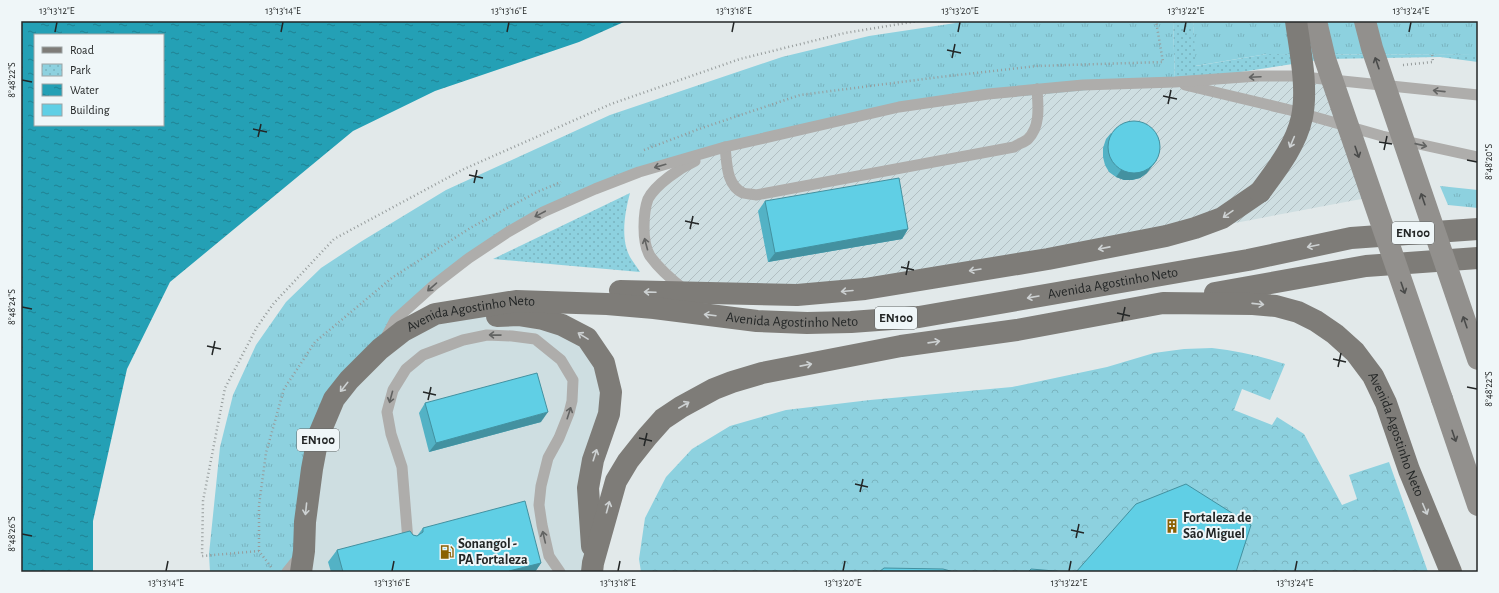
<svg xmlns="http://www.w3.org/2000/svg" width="1499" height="593" viewBox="0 0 1499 593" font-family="'Alegreya Sans',sans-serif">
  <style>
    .built { fill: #cedee1 }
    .industrial { fill: url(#industrial-furrows) }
    .grass { fill: url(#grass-tufts) }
    .forest { fill: url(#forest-crowns) }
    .park { fill: url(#park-dots) }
    .water { fill: url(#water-ripples); fill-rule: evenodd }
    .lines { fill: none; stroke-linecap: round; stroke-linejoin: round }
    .path { stroke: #969c9c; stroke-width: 2.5; stroke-dasharray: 1 3; stroke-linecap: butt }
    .lane { stroke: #aeadab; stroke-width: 11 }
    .secondary { stroke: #92908d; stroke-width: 22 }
    .primary { stroke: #7e7c78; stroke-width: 22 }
    .secondary-bridge { stroke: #92908d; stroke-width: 22 }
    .primary-bridge { stroke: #7e7c78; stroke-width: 22 }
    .wall { fill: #53b2c5 }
    .shaded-wall { fill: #4391a0 }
    .building { fill: #60cfe5; stroke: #4391a0 }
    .oneway { stroke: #4a4b4a }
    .oneway2 { stroke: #626362 }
    .oneway3 { stroke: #cdd1d2 }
    .ticks { fill: none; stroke: #232626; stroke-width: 1.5 }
    .labels { text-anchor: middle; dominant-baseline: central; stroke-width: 4; stroke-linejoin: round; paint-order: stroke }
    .shield { fill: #eff6f8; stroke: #606465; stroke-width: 1 }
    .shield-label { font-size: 13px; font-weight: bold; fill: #232626 }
    .street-label { font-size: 14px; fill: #232626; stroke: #eff6f8 }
    .poi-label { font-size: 14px; font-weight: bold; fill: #232626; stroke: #eff6f8; text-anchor: start }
    .neatline { fill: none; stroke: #232626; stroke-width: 1.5 }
    .ticks-label { font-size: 10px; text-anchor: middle; fill: #232626 }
  </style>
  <defs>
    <pattern id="industrial-furrows" width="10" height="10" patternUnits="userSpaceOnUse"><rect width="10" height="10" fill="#cedee1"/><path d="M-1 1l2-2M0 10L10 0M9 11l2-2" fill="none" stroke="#b1bec1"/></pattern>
    <pattern id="grass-tufts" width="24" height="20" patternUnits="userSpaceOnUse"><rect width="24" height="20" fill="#8dd1df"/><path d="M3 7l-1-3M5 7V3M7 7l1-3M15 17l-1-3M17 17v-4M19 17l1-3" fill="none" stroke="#79b3bf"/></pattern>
    <pattern id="forest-crowns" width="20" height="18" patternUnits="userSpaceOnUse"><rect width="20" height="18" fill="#8dd1df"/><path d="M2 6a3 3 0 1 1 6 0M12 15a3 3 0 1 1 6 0" fill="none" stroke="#79b3bf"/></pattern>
    <pattern id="park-dots" width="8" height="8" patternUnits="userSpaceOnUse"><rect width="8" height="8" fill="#8dd1df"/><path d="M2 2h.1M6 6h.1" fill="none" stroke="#79b3bf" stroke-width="1.8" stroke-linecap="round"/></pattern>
    <pattern id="water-ripples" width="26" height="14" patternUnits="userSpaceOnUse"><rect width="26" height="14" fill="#24a0b5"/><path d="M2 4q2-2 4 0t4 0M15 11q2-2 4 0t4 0" fill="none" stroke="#1f8293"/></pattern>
  </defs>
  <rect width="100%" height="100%" fill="#e2e9ea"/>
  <!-- built -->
  <polygon class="built" points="435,314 543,319 605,362 593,460 592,572 301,572 334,399"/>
  <!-- industrial -->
  <polygon class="industrial" points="1332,79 1372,197 1166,236 797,295 689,293 649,255 648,200 675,173 725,147 899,107 1083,85"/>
  <!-- grass -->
  <g class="grass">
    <polygon points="969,21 1173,21 1175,82 899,107 639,172 508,232 395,320 325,418 301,572 210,572 209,554 220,447 233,395 256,345 286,302 321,268 362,241 446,190 610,115 782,57 869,36"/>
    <polygon points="1193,21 1478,21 1478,55 1267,54 1195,66"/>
    <polygon points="1440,186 1478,190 1478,208 1448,205"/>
  </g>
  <!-- forest -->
  <path class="forest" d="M1212,348C1237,351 1261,356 1285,364L1270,400L1242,389L1234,410L1272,425L1277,417L1304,434L1342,505L1357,499L1349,475L1389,462L1428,572H641L639,559L645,518L666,477L692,449L730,426L786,410L870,400L1012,387L1107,367L1154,353L1184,349Z"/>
  <!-- park -->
  <g class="park">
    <polygon points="1173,21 1193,21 1196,66 1267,54 1478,55 1478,62 1440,57 1325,59 1175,82"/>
    <path d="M630,193C625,212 620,238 630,257C633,262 637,267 640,272L493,259Z"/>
  </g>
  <!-- water -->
  <path class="water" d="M21,21H626L579,42L435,91L353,131L170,282L127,369L93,521V572H21ZM35,35H163V125H35Z"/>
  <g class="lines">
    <!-- path -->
    <g class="path">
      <polyline points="1403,65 1433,62 1432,54"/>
      <polyline points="644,150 699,129 800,95 940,77 1037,66 1163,62 1156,21"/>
      <polyline points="259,551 202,556 203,501 225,388 257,327 274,303 334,239 464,169 611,104 740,59 845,33 918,21"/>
      <polyline points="271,567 259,551 259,505 266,453 284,389 315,342 393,277 472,227 537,192 561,182"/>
    </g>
    <!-- lane -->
    <g class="lane">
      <polyline points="1185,85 1290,110 1382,136 1478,157"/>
      <path d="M725,147C727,163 726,185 743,193C747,194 752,194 756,195L1014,147C1018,144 1025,142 1028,139C1041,126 1038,105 1037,89"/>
      <path d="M685,290C672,280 660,270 650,256C645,248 644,236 644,227C644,218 645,207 648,199C656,184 680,168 695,161"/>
      <polyline points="385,339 395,320 434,285 469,258 508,232 543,212 595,189 639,172 725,147 899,107 988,94 1083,85 1175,82 1258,76 1294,76 1478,95"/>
      <polyline points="408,541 402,467 391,434 387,412 393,390 406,369 423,355 463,340 487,335 512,336 535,339 561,360 573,380 572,401 569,413 559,438 548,458 541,486 539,505 542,525 549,556 560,572"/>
      <polyline points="287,572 300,556"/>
    </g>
    <!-- secondary -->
    <polyline class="secondary" points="1442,399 1478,505"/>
    <!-- primary -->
    <g class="primary">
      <polyline points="620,291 797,295 865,289 1048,259 1166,236 1195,228 1222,218 1260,192"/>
      <polyline points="1215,293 1366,266 1478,258"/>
      <polyline points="497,316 518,315 543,319 562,325 587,338 604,363 611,392 609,414 593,460 588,488 592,546"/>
      <path id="s1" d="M301,572L304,551L305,522L312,469L318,437L334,399L349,380L380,349L403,331L435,314L516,301L607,304L654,308L757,321L807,323L851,322L919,317L1248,260L1351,238L1478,229"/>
      <path id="s2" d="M592,572L593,563L616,481L628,461L647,437L663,419L681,407L714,389L732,382L762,373L901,346L1017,330L1163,303L1253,304L1276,306L1298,312L1316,321L1335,334L1355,352L1373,376L1386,403L1409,470L1451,572"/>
    </g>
    <!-- secondary-bridge -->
    <g class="secondary-bridge">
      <polyline points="1316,21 1325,59 1442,399"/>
      <polyline points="1365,21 1372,48 1478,359"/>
    </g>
    <!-- primary-bridge -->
    <path class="primary-bridge" d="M1260,192C1277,169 1296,145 1302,117C1308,87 1300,50 1296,21"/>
  </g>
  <!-- wall -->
  <g class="wall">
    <polygon points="1111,133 1147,173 1140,178 1132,180 1124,180 1116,177 1109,172 1105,165 1103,157 1103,148 1106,139"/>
    <polygon points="765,201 908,229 902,239 768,262 758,211"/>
    <polygon points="425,403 541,422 429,452 419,413"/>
    <polygon points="423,528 541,563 535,572 331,572 328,562 337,550 413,535 417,536"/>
  </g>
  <!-- shaded-wall -->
  <g class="shaded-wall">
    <polygon points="1157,160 1147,173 1140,178 1132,180 1124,180 1116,177 1121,170"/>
    <polygon points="908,229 902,239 768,262 775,253"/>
    <polygon points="548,412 541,422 429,452 436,443"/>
    <polygon points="541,563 535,572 508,572 509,571"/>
  </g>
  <!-- building -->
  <g class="building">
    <circle cx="1134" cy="147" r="26"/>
    <polygon points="899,178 908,229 775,253 765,201"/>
    <polygon points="537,373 548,412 436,443 425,403"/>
    <polygon points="1186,484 1251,525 1236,572 1076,572 1136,504"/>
    <polygon points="525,501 541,563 509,571 509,572 343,572 337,550 410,531 413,535 417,536 423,532 423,528"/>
    <polygon points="884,568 943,569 954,572 879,572"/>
    <polygon points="1031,569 1066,572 1028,572"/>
  </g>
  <!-- one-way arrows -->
  <defs><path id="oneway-shaft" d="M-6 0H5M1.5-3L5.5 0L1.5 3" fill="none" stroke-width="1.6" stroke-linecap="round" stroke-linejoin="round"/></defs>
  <g class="oneway">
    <use href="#oneway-shaft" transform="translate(1377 63) rotate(-109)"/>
    <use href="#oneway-shaft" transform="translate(1357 152) rotate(71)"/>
    <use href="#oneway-shaft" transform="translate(1423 199) rotate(-109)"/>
    <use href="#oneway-shaft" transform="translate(1403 288) rotate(71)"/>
    <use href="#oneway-shaft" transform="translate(1465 322) rotate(-109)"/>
    <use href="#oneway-shaft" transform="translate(1454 436) rotate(71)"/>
  </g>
  <g class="oneway2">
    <use href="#oneway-shaft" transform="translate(1255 77) rotate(177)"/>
    <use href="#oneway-shaft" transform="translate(1439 91) rotate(-174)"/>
    <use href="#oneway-shaft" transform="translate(1421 145) rotate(13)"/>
    <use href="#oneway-shaft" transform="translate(660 166) rotate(164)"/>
    <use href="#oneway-shaft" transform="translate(540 214) rotate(152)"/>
    <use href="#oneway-shaft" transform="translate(646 244) rotate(-105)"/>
    <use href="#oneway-shaft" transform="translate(432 287) rotate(139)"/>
    <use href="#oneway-shaft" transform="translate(495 335) rotate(-179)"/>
    <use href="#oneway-shaft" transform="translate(391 397) rotate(105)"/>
    <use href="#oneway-shaft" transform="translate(569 413) rotate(-72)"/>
    <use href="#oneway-shaft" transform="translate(544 537) rotate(-103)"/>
  </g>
  <g class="oneway3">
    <use href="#oneway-shaft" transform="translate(1292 142) rotate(113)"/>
    <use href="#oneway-shaft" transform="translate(1228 214) rotate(145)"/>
    <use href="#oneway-shaft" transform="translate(1313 246) rotate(168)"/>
    <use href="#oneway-shaft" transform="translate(1104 248) rotate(169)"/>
    <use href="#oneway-shaft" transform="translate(975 270) rotate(171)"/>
    <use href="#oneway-shaft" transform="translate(847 291) rotate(175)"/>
    <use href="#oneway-shaft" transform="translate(650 292) rotate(-178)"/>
    <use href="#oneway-shaft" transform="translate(1033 297) rotate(170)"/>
    <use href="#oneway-shaft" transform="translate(1258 304) rotate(6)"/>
    <use href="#oneway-shaft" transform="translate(710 315) rotate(-173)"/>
    <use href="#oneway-shaft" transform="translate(583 336) rotate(-148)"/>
    <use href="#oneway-shaft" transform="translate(934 342) rotate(-8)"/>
    <use href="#oneway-shaft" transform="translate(806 365) rotate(-11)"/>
    <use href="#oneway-shaft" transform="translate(344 387) rotate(129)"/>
    <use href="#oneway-shaft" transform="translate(684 405) rotate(-30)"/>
    <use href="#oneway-shaft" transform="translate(595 455) rotate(-72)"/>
    <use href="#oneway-shaft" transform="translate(608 507) rotate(-75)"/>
    <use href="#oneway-shaft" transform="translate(306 509) rotate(96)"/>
    <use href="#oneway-shaft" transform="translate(1425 509) rotate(67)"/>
  </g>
  <!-- ticks -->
  <path class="ticks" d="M55,32L57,22M281,32L283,22M507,32L509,22M732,32L734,22M958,32L960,22M1184,32L1186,22M1409,32L1411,22M947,50L961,53M952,58L955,44M22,80L32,82M1163,96L1177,99M1168,104L1171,90M253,129L267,132M258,137L261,124M1379,142L1392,144M1384,150L1387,136M1467,160L1477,162M469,175L483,178M474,183L477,170M685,221L699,224M690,229L693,216M901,267L914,270M906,275L909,261M22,307L32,309M1117,313L1130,316M1122,321L1125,307M207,346L221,349M212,355L215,341M1333,359L1346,362M1338,367L1341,353M1467,387L1477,389M423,392L436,395M428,400L431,387M639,438L652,441M644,446L647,433M855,484L868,487M860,492L863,479M1071,530L1084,533M22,534L32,536M1076,538L1079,524M166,571L168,561M392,571L394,561M618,571L620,561M843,571L845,561M1069,571L1071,561M1295,571L1297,561"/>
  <!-- icons -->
  <defs>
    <symbol id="building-bare" viewBox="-9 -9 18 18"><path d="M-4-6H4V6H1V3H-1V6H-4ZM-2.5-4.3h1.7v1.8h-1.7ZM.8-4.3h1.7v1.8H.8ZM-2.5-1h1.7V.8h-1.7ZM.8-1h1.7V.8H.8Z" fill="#8b6002" stroke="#eff6f8" stroke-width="2.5" paint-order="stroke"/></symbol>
    <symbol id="fuel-bare" viewBox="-9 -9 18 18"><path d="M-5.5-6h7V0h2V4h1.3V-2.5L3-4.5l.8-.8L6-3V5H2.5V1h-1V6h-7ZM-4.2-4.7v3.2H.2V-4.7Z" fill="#8b6002" stroke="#eff6f8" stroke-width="2.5" paint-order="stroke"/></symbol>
  </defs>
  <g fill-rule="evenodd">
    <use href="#building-bare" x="1162" y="516" width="20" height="20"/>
    <use href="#fuel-bare" x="437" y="542" width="20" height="20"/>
  </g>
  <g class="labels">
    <!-- shield labels -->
    <g class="shield">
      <rect x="1392" y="222" width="42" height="22" rx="3"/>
      <rect x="875" y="307" width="42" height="22" rx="3"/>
      <rect x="297" y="429" width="42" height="22" rx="3"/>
    </g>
    <g class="shield-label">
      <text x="1413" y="233">EN100</text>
      <text x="896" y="318">EN100</text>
      <text x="318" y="440">EN100</text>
    </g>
    <!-- street labels -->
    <g class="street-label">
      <text stroke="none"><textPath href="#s1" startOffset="994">Avenida Agostinho Neto</textPath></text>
      <text stroke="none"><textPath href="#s1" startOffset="346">Avenida Agostinho Neto</textPath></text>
      <text stroke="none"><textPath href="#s1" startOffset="670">Avenida Agostinho Neto</textPath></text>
      <text stroke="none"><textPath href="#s2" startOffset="988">Avenida Agostinho Neto</textPath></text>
    </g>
    <!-- poi labels -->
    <g class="poi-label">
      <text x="1183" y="518">Fortaleza de<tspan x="1183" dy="16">São Miguel</tspan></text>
      <text x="458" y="544">Sonangol -<tspan x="458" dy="16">PA Fortaleza</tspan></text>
    </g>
  </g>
  <!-- border -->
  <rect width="1499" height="593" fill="none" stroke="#eff6f8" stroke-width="44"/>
  <!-- legend -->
  <rect x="34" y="34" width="130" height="92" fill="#eff6f8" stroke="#9da3a4"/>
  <rect x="42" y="47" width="20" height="6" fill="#7e7c78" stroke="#9da3a4"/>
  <text x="70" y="54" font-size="12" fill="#232626">Road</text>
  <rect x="42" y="64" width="20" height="12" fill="url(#park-dots)" stroke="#9da3a4"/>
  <text x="70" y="74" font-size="12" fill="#232626">Park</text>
  <rect x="42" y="84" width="20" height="12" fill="url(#water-ripples)" stroke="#9da3a4"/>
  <text x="70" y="94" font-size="12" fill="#232626">Water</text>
  <rect x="42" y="104" width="20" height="12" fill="#60cfe5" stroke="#9da3a4"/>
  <text x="70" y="114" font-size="12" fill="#232626">Building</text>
  <rect x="22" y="22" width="1455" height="549" class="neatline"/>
  <g class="ticks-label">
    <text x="57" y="14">13°13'12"E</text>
    <text x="283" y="14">13°13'14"E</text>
    <text x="509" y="14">13°13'16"E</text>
    <text x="734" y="14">13°13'18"E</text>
    <text x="960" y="14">13°13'20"E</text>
    <text x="1186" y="14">13°13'22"E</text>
    <text x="1411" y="14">13°13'24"E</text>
    <text transform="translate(11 80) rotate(-90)" y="4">8°48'22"S</text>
    <text transform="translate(1488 162) rotate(-90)" y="4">8°48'20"S</text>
    <text transform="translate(11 307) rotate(-90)" y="4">8°48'24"S</text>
    <text transform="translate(1488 389) rotate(-90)" y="4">8°48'22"S</text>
    <text transform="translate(11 534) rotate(-90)" y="4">8°48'26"S</text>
    <text x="166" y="586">13°13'14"E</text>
    <text x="392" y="586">13°13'16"E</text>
    <text x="618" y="586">13°13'18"E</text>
    <text x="843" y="586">13°13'20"E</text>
    <text x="1069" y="586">13°13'22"E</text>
    <text x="1295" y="586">13°13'24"E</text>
  </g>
</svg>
